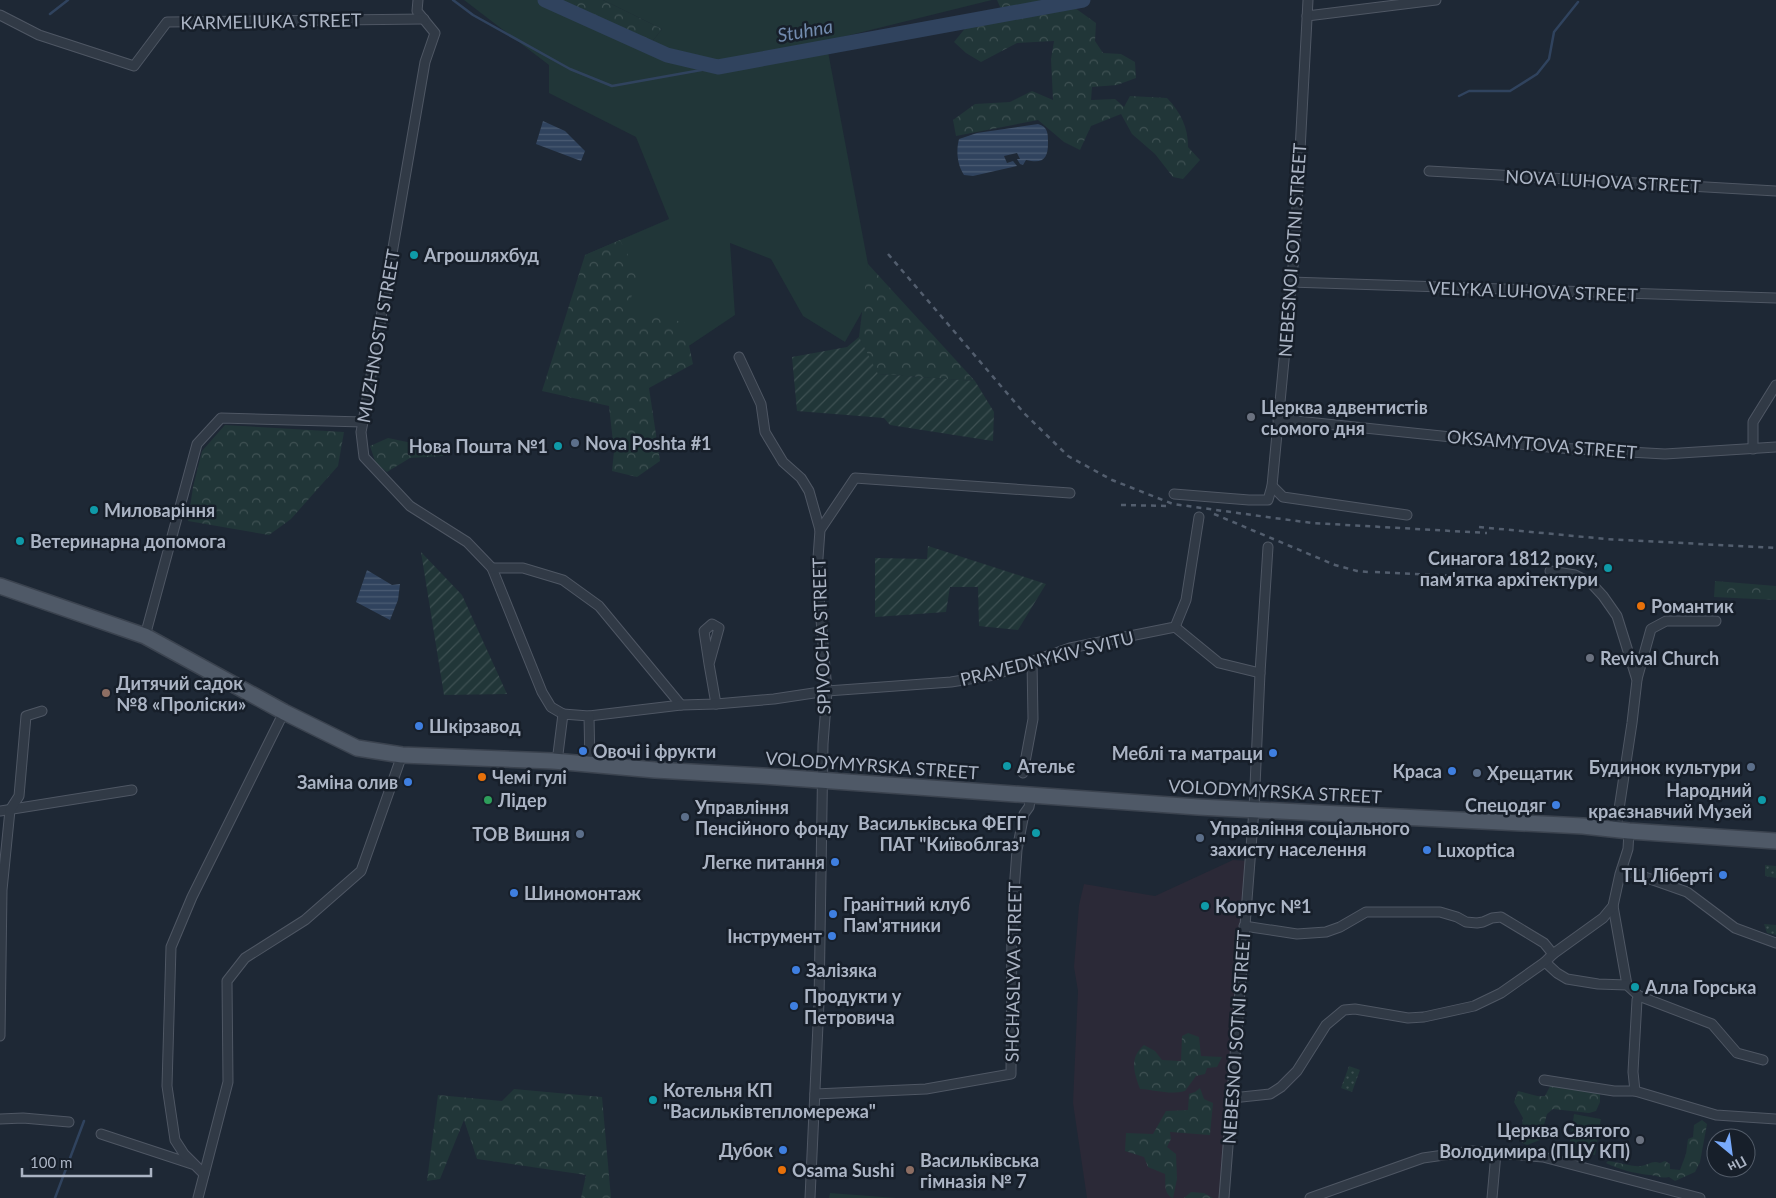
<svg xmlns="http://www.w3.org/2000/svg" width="1776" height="1198" viewBox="0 0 1776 1198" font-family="Lato,sans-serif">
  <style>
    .medical { fill: #2b2937 }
    .grass { fill: #213638 }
    .forest { fill: url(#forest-crowns) }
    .park { fill: url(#park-dots) }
    .garden { fill: url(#garden-furrows) }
    .water { fill: url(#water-rules) }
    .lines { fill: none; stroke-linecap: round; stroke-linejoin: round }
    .stream { stroke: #30435e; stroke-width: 2.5 }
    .river { stroke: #30435e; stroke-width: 15 }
    .street-casing { stroke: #4f5764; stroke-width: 11 }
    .primary-casing { stroke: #3b434f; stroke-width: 18 }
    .street { stroke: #313a46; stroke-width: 9 }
    .primary { stroke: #4f5967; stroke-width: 15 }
    .rail { stroke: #535e6e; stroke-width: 2.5; stroke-dasharray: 5 5; stroke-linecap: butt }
    .culture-dot { fill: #0f9aa8; stroke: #171f2a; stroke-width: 2 }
    .worship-dot { fill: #6b7280; stroke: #171f2a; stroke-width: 2 }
    .service-dot { fill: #5c6f8a; stroke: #171f2a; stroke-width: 2 }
    .food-dot { fill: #e8710a; stroke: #171f2a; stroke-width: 2 }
    .education-dot { fill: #8d6e63; stroke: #171f2a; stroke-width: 2 }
    .shop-dot { fill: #3f7fe0; stroke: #171f2a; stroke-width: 2 }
    .leisure-dot { fill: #2e9e5b; stroke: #171f2a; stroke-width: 2 }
    .labels { text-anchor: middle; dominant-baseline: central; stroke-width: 5; stroke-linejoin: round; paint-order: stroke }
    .street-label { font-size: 18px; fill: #abb4c4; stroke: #171f2a }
    .poi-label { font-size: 18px; font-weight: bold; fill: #abb4c4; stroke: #171f2a; text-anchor: start }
    .water-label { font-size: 19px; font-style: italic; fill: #728bae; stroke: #171f2a }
  </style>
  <defs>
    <pattern id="forest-crowns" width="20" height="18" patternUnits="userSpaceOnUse" patternTransform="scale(1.25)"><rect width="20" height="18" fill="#213638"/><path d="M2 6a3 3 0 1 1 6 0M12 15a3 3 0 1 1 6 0" fill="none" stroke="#3f5153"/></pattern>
    <pattern id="park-dots" width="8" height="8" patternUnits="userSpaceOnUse" patternTransform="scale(1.25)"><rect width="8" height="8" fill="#213638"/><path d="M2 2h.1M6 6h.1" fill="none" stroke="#3f5153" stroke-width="1.8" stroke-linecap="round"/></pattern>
    <pattern id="garden-furrows" width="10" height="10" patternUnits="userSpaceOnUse" patternTransform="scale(1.25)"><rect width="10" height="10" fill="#213638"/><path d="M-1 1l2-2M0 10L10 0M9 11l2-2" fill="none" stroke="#3f5153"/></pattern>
    <pattern id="water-rules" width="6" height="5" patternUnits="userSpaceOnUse" patternTransform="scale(1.25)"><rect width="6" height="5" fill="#30435e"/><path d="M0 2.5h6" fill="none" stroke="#4b5c73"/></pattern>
  </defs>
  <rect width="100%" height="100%" fill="#1e2835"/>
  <!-- medical -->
  <polygon class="medical" points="1233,860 1250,861 1224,1198 1087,1198 1073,1103 1078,991 1074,967 1079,905 1084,884 1155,896"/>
  <!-- grass -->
  <g class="grass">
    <polygon points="464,0 557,0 650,44 662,29 603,0 992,0 826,41 868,264 867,303 845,342 803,316 771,259 730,243 735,315 626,388 585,255 669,219 636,137 549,93 549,65"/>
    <polygon points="1574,1114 1601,1119 1595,1155 1568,1153"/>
    <polygon points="830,1193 897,1198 829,1198"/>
  </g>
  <!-- forest -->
  <g class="forest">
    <polygon points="557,0 603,0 662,29 650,44"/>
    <polygon points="997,0 1050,0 1001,9"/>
    <path d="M1075,8L1096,23L1095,41L1103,53L1121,54L1135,62L1136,78L1117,85L1092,87L1091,100L1115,99L1124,107L1130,96L1167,98C1181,113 1188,127 1188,147L1200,160L1183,179L1173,177L1155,154L1132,134L1121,114L1091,126L1080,150L1064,142L1038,120L956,136L953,120L975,104L1010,102L1032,91L1053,100L1051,59L1054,41L1017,43L981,62L966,53L954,42L967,26Z"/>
    <polygon points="620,240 637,272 628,312 684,322 693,364 649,388 660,461 637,477 612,471 614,451 609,406 542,391 585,255"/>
    <polygon points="868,264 975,381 877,374 859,337"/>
    <polygon points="225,425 344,432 338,466 291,519 269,535 188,521 193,487 202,451"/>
    <polygon points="388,438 412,443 442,444 448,451 443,456 410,458 387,472 376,464 370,446"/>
    <polygon points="1715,581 1776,586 1776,600 1714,597"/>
    <path d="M1188,1033L1199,1037L1201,1056L1222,1057L1217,1067L1207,1068L1205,1074L1196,1076L1185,1091C1169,1095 1156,1090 1140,1089C1134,1072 1129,1058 1144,1045L1155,1051L1162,1060L1181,1061L1182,1036Z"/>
    <path d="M1551,1084L1600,1090V1102L1596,1111L1589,1113L1553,1109L1547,1114L1540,1140L1527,1145L1520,1142L1523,1118L1514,1102L1518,1091C1528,1093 1536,1097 1545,1096Z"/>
    <path d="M1200,1088L1204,1099L1213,1103L1210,1135L1170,1132L1171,1139L1167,1147L1176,1154L1177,1179L1173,1198C1163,1194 1166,1183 1165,1174L1148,1167L1144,1157L1125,1151L1126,1133L1153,1134L1166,1111L1188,1110L1189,1094L1195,1092Z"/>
    <polygon points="514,1089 602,1097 611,1198 581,1198 586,1175 477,1159 464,1120 440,1179 427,1181 438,1095 502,1101"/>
    <path d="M1702,1120L1707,1124L1700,1162L1695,1172L1675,1181L1669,1177C1661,1179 1657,1175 1649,1175C1634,1173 1620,1170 1606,1163L1608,1161C1618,1162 1632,1167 1641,1166C1649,1165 1652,1160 1660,1163L1665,1161L1670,1164V1169L1680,1170L1686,1154L1688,1139L1693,1137L1694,1125Z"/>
    <polygon points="1191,1192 1204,1193 1213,1198 1184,1198"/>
  </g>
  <!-- park -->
  <g class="park">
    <polygon points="1765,865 1776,866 1776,878 1765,876"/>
    <polygon points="1764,924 1776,925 1776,935 1767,933"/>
    <polygon points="1349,1066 1360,1070 1352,1092 1341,1088"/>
  </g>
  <!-- garden -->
  <g class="garden">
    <polygon points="859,337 878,374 975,381 994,412 993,441 890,425 884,418 797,411 792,357 847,347"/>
    <polygon points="928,546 1046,584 1018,630 979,626 978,587 950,587 946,612 875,617 875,558 927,559"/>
    <polygon points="421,552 462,595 507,694 444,695"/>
  </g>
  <!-- water -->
  <g class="water">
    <polygon points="543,121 565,131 585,151 581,161 536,144"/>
    <path d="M1038,124C1048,127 1048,133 1048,143C1048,159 1043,164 1026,160L1023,165L1020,164L1017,159H1020L1017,153L1004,156L1007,163L1013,161L1017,166L973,176L964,175C957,164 956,151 959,139L977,133Z"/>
    <polygon points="367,570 392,585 400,584 398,600 390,620 356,602"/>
  </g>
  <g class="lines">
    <!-- stream -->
    <g class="stream">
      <polyline points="453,0 473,15 570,69 612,86 718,67"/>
      <polyline points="50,14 68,0"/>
      <polyline points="1459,96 1469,91 1510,91 1537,74 1549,59 1554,32 1578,2"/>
      <polyline points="55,1198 84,1121"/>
    </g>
    <!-- river -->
    <polyline class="river" points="545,0 667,55 718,67 1083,0"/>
    <defs>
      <g id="street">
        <polyline points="418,0 417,11 435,33 425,62 363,422 361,432 364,457 410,506 467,542 492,568 542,692 551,707 563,714"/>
        <polyline points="0,15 39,35 134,66 167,22 424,19"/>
        <polyline points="1307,16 1436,0"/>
        <polyline points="1429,171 1776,191"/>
        <polyline points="1290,282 1776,298"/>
        <polyline points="739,357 761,404 765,432 783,462 801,478 809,491 820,530"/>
        <polyline points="1278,419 1558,448 1665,454 1776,447"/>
        <polyline points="1753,449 1753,422 1776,385"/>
        <polyline points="1272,486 1283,497 1407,515"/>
        <polyline points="1174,494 1249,500 1268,500 1272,486 1295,245 1308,0"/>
        <polyline points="492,568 523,568 563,580 599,606 681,705"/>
        <polyline points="1550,571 1575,575 1591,583 1603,596 1617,616 1637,680 1632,723 1616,829"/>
        <polyline points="1175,627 1219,663 1260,673"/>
        <polyline points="145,636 197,444 221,418 363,422"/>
        <polyline points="709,664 704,631 712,624 719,628 709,664 716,704"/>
        <polyline points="1637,679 1651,629 1666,621 1716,621"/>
        <polyline points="589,716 681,705 716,704 774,699 827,691 951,682 994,675 1070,648 1175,627 1186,600 1199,517"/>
        <polyline points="557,762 563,714 589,716 590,765"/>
        <polyline points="1023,773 1033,719 1032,662"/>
        <polyline points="0,811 132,790"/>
        <polyline points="1622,869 1687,892 1735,928 1776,943"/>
        <polyline points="1613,906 1627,985"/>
        <polyline points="1244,926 1297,934 1326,932 1340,927 1366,912 1440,912 1457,917 1466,922 1477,923 1483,922 1492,918 1501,917 1544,943 1553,954"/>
        <polyline points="1545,962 1557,973 1567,979 1598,984 1627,985 1639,996 1712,1024 1737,1053 1763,1060"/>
        <polyline points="0,1036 2,890 10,810 19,796 26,716 42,711"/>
        <polyline points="1544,1080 1614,1091 1635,1091 1716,1115 1776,1119"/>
        <polyline points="1635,1091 1633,1072 1637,1000 1639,996"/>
        <polyline points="815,1094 926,1089 1011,1074 1012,919 1017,850 1024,814 1029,807 1031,795"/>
        <polyline points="1232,1098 1270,1094 1281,1087 1297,1071 1326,1025 1344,1010 1355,1009 1408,1018 1424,1017 1474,1006 1501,993 1545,962 1553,954 1603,918 1613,906 1620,874 1628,849 1629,831"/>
        <polyline points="0,1119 23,1118 69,1122"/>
        <polyline points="101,1134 192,1164"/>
        <polyline points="204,1174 184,1154 175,1140 167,1086 171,947 192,897 284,712"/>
        <polyline points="198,1198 228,1082 227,981 245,958 305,920 361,871 402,755"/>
        <polyline points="810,1198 819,1003 823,744 827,691 817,572 820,530 855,478 1070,493"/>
        <polyline points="1224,1198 1254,809 1260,673 1268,547"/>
        <polyline points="1310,1198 1423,1158 1472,1151 1543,1157 1700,1198"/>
        <polyline points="1492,1198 1496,1153"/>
      </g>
      <polyline id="primary" points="0,586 145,636 284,712 357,748 402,755 553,761 655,770 763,776 1198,807 1583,826 1629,831 1776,841"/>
    </defs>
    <!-- street casing -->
    <use href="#street" class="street-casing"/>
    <!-- primary casing -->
    <use href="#primary" class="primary-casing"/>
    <!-- street -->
    <use href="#street" class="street"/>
    <!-- primary -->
    <use href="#primary" class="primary"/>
    <!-- rail -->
    <g class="rail">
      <polyline points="888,254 1024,413 1068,456 1112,480 1173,504 1267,517 1312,523 1487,533"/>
      <polyline points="1121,505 1171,506"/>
      <polyline points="1214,514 1335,565 1357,571 1368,572"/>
      <polyline points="1479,527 1606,539 1776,548"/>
      <polyline points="1375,572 1457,576"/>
    </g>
  </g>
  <!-- markers -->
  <g class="culture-dot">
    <circle cx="414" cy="255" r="5"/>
    <circle cx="558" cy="446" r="5"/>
    <circle cx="94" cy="510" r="5"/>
    <circle cx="20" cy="541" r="5"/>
    <circle cx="1608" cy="568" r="5"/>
    <circle cx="1007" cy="766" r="5"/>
    <circle cx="1762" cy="800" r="5"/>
    <circle cx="1036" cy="833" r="5"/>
    <circle cx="1205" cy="906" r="5"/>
    <circle cx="1635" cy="987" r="5"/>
    <circle cx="653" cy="1100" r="5"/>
  </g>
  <g class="worship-dot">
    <circle cx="1251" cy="417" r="5"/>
    <circle cx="1590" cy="658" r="5"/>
    <circle cx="1640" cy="1140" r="5"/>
  </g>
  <g class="service-dot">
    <circle cx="575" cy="443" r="5"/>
    <circle cx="1751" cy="767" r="5"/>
    <circle cx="1477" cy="773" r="5"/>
    <circle cx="685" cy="817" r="5"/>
    <circle cx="580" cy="834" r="5"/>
    <circle cx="1200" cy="838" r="5"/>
  </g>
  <g class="food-dot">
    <circle cx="1641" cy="606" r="5"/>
    <circle cx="482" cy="777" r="5"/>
    <circle cx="782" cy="1170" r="5"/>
  </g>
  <g class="education-dot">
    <circle cx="106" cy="693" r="5"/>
    <circle cx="910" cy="1170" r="5"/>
  </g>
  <g class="shop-dot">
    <circle cx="419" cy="726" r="5"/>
    <circle cx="583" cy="751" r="5"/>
    <circle cx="1273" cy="753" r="5"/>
    <circle cx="1452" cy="771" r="5"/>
    <circle cx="408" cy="782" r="5"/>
    <circle cx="1556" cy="805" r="5"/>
    <circle cx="1427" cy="850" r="5"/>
    <circle cx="835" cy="862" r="5"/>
    <circle cx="1723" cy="875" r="5"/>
    <circle cx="514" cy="893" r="5"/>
    <circle cx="833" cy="914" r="5"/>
    <circle cx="832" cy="936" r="5"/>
    <circle cx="796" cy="970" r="5"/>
    <circle cx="794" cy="1006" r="5"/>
    <circle cx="783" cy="1150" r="5"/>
  </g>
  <circle class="leisure-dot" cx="488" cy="800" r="5"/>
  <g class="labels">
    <!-- street labels -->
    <g class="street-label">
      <text transform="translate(271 21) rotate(-1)">KARMELIUKA STREET</text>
      <text transform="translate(1603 181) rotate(3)">NOVA LUHOVA STREET</text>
      <text transform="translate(1292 250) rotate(-86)">NEBESNOI SOTNI STREET</text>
      <text transform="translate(1533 291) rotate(2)">VELYKA LUHOVA STREET</text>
      <text transform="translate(378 336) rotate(-80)">MUZHNOSTI STREET</text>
      <text transform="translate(1542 444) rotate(5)">OKSAMYTOVA STREET</text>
      <text transform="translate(821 636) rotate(-92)">SPIVOCHA STREET</text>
      <text transform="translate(1047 658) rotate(-14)">PRAVEDNYKIV SVITU</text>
      <text transform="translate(872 765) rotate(4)">VOLODYMYRSKA STREET</text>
      <text transform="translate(1275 791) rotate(3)">VOLODYMYRSKA STREET</text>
      <text transform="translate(1013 972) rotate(-89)">SHCHASLYVA STREET</text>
      <text transform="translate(1236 1037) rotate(-86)">NEBESNOI SOTNI STREET</text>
    </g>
    <!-- poi labels -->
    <g class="poi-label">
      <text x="424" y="255">Агрошляхбуд</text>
      <text x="1261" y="407">Церква адвентистів<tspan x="1261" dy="21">сьомого дня</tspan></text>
      <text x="585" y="443">Nova Poshta #1</text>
      <text x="548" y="446" text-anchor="end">Нова Пошта №1</text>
      <text x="104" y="510">Миловаріння</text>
      <text x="30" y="541">Ветеринарна допомога</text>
      <text x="1598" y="558" text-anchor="end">Синагога 1812 року,<tspan x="1598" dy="21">пам'ятка архітектури</tspan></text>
      <text x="1651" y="606">Романтик</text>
      <text x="1600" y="658">Revival Church</text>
      <text x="116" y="683">Дитячий садок<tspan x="116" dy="21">№8 «Проліски»</tspan></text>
      <text x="429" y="726">Шкірзавод</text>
      <text x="593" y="751">Овочі і фрукти</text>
      <text x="1263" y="753" text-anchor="end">Меблі та матраци</text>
      <text x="1017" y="766">Ательє</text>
      <text x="1741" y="767" text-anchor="end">Будинок культури</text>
      <text x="1442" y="771" text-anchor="end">Краса</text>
      <text x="1487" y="773">Хрещатик</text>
      <text x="492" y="777">Чемі гулі</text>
      <text x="398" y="782" text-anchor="end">Заміна олив</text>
      <text x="1752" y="790" text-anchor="end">Народний<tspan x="1752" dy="21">краєзнавчий Музей</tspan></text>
      <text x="498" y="800">Лідер</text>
      <text x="1546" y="805" text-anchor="end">Спецодяг</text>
      <text x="695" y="807">Управління<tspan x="695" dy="21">Пенсійного фонду</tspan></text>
      <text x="1026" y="823" text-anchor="end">Васильківська ФЕГГ<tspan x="1026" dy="21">ПАТ "Київоблгаз"</tspan></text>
      <text x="1210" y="828">Управління соціального<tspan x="1210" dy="21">захисту населення</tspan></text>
      <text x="570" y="834" text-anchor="end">ТОВ Вишня</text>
      <text x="1437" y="850">Luxoptica</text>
      <text x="825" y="862" text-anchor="end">Легке питання</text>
      <text x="1713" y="875" text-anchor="end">ТЦ Ліберті</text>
      <text x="524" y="893">Шиномонтаж</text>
      <text x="843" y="904">Гранітний клуб<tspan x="843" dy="21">Пам'ятники</tspan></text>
      <text x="1215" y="906">Корпус №1</text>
      <text x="822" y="936" text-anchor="end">Інструмент</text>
      <text x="806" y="970">Залізяка</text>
      <text x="1645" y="987">Алла Горська</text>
      <text x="804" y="996">Продукти у<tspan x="804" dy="21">Петровича</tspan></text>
      <text x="663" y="1090">Котельня КП<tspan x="663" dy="21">"Васильківтепломережа"</tspan></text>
      <text x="1630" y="1130" text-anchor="end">Церква Святого<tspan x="1630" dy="21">Володимира (ПЦУ КП)</tspan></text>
      <text x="773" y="1150" text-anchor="end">Дубок</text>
      <text x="920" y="1160">Васильківська<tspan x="920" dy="21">гімназія № 7</tspan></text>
      <text x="792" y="1170">Osama Sushi</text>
    </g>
    <!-- water labels -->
    <g class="water-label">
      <text transform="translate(805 30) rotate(-10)">Stuhna</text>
    </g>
  </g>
  <!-- north arrow -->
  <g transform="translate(1731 1153) rotate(151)"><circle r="24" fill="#171f2a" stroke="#525b68"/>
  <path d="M0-4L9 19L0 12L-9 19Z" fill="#78aafc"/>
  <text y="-8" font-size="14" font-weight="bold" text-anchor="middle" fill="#abb4c4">Пн</text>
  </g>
  <!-- scale -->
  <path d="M22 1168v8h129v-8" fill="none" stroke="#abb4c4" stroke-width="2.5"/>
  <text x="30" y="1168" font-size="15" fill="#abb4c4" stroke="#171f2a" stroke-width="4" paint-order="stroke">100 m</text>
</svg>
